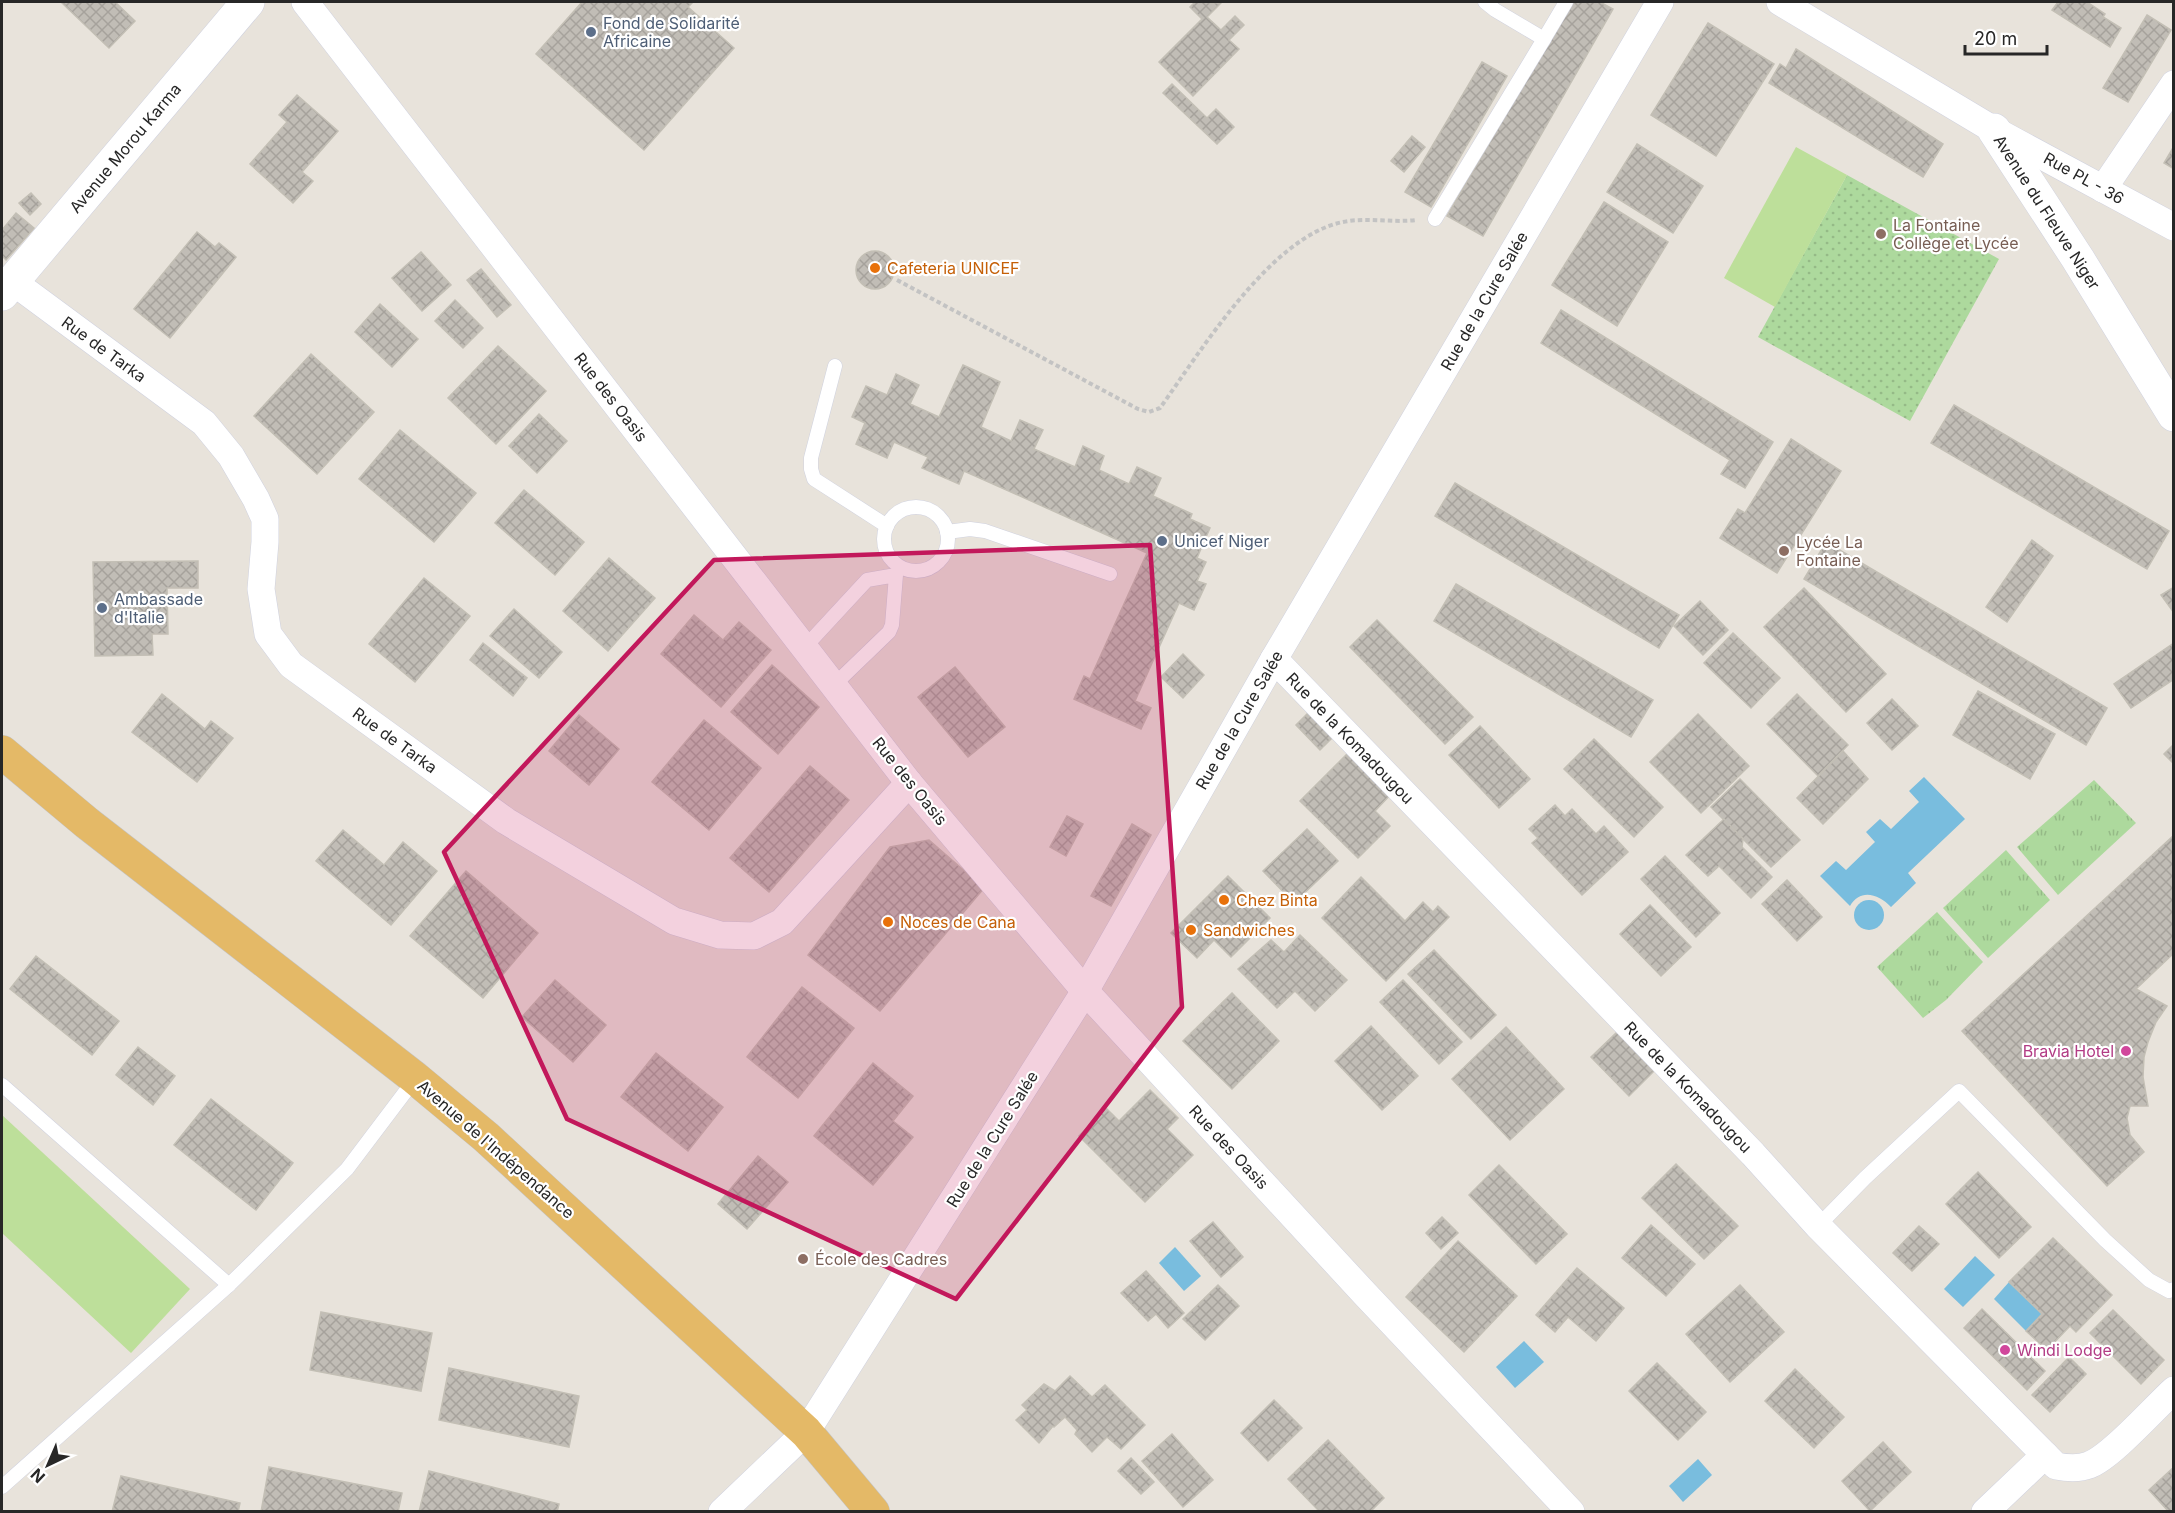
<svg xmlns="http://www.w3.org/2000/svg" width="2175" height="1513" viewBox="0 0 2175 1513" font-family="Inter,sans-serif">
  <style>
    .grass { fill: url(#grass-tufts) }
    .park { fill: url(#park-dots) }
    .pitch { fill: #bddf9a }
    .water { fill: #79bdde }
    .building { fill: url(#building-cross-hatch); stroke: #c3bfb5; stroke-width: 1.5 }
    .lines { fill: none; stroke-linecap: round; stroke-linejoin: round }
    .service-casing { stroke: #d0d2df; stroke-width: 15 }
    .minor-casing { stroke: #d0d2df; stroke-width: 28 }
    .tertiary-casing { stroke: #d0d2df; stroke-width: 34 }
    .trunk-casing { stroke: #c3c3c3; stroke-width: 34 }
    .path { stroke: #c3c3c3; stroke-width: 4; stroke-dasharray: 4.5 3; stroke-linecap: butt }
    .service { stroke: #fff; stroke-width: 14 }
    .minor { stroke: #fff; stroke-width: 27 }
    .tertiary { stroke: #fff; stroke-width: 33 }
    .trunk { stroke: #e4b967; stroke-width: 33 }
    .marked { fill: #c2185b; fill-opacity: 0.2; stroke: #c2185b; stroke-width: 4.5; stroke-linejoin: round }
    .service-dot { fill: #5c6f8a; stroke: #fff; stroke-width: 2 }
    .education-dot { fill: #8d6e63; stroke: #fff; stroke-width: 2 }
    .food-dot { fill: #e8710a; stroke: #fff; stroke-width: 2 }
    .hotel-dot { fill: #d1479c; stroke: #fff; stroke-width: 2 }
    .labels { text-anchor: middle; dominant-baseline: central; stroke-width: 4.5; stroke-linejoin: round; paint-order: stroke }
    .service-label { font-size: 16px; fill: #4e5e75; stroke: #fff; text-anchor: start }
    .street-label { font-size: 16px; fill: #272727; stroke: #fff }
    .education-label { font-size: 16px; fill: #785e54; stroke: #fff; text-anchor: start }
    .food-label { font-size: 16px; fill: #c56008; stroke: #fff; text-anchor: start }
    .hotel-label { font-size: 16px; fill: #b23c85; stroke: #fff; text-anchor: end }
  </style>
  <defs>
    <pattern id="grass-tufts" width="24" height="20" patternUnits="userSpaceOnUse" patternTransform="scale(1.5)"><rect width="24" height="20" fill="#add99d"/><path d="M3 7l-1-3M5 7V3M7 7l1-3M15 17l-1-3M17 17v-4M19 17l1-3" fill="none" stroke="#95ba87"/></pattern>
    <pattern id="park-dots" width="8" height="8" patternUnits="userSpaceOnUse" patternTransform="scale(1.5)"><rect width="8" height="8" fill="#add99d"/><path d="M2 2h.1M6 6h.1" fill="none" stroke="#95ba87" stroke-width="1.8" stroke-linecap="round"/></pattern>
    <pattern id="building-cross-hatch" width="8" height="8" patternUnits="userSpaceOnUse" patternTransform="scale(1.5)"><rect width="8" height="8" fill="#c1bdb6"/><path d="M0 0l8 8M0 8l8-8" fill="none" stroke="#a6a29c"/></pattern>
  </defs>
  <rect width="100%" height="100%" fill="#e8e3db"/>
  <!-- grass -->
  <g class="grass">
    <polygon points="2094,780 2136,823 2058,895 2017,847"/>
    <polygon points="2006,850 2050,900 1988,958 1943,908"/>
    <polygon points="1937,912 1983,962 1946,1000 1923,1018 1877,967"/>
  </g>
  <!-- park -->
  <polygon class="park" points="1847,175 1999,259 1910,421 1758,337"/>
  <!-- pitch -->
  <g class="pitch">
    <polygon points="1796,147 1847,175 1775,307 1724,278"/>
    <polygon points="2,1115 190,1289 131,1353 2,1233"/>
  </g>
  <!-- water -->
  <g class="water">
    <path d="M1924,777L1965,819L1908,873L1916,883L1891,907C1879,894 1860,888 1850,906L1820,876L1836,861L1846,870L1875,842L1866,832L1880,819L1891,829L1919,802L1909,791Z"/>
    <circle cx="1869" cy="915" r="15"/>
    <polygon points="1175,1247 1201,1276 1184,1291 1159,1263"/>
    <polygon points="1975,1256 1995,1275 1963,1307 1944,1289"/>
    <polygon points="2009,1282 2042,1314 2026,1331 1994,1299"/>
    <polygon points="1524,1341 1544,1362 1515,1388 1496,1367"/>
    <polygon points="1698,1459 1712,1475 1683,1502 1669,1486"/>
  </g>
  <!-- building -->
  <g class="building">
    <polygon points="61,2 115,2 135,21 109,48"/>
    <polygon points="582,2 693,2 688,7 734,48 644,150 536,54"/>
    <polygon points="1195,2 1221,3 1207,17 1221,30 1235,16 1244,25 1229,40 1239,49 1193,96 1159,62 1202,19 1190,7"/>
    <polygon points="1571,2 1600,2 1613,9 1483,236 1447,216"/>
    <polygon points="2058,2 2087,2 2105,14 2103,17 2121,28 2110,47 2052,10"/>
    <polygon points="2147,15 2171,30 2128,102 2103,88"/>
    <polygon points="1708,23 1774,64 1716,156 1651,115"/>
    <polygon points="1796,49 1943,144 1923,177 1769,83 1780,64 1786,68"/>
    <polygon points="1482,62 1507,76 1431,207 1405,192"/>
    <polygon points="1172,84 1207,118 1216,109 1234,127 1217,144 1163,93"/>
    <polygon points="297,95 338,131 302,172 313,181 293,203 250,164 287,122 279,115"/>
    <polygon points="1412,136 1425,147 1404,172 1391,161"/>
    <polygon points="1637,144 1703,186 1673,233 1607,192"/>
    <polygon points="2174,146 2174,169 2164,163"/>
    <polygon points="31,193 41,204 30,215 19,203"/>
    <polygon points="1604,202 1668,242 1617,326 1552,285"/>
    <polygon points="16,213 34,228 6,260 2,256 2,230"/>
    <polygon points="197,232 215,247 219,243 236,257 170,338 134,309"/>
    <circle cx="875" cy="270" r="19"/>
    <polygon points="421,252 451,285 422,311 392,278"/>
    <polygon points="481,269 511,305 497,317 467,280"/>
    <polygon points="455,300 483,328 463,348 435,321"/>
    <polygon points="380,304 418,339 392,367 355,332"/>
    <polygon points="1561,310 1773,442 1745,488 1721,474 1730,460 1541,343"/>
    <polygon points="498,346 546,391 496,444 448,398"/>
    <polygon points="311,354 374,412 317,474 254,416"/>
    <polygon points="963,365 1000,382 981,427 1011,441 1020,420 1043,430 1034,449 1075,467 1083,446 1104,456 1099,470 1129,484 1137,467 1161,478 1153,496 1192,514 1190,519 1210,528 1197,558 1206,562 1197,581 1206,584 1194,610 1179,603 1135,701 1151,708 1141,729 1074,699 1084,676 1090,679 1147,553 964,471 959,484 922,468 928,457 894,442 887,458 856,444 865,423 852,417 866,386 887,395 896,374 919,385 910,404 939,417"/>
    <polygon points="1954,405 2169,531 2147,569 1931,443"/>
    <polygon points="539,414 567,441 537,473 509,446"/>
    <polygon points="400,430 476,493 434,542 359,479"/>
    <polygon points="1791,439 1841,471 1777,573 1720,538 1738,509 1745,513"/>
    <polygon points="1455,483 1679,615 1659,648 1435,516"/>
    <polygon points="524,490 584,542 555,575 495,523"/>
    <polygon points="2032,540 2053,556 2007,622 1986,607"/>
    <polygon points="1826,542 2107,708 2086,745 1804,579"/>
    <polygon points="609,558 655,598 608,651 563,611"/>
    <polygon points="198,561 198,588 167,588 168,634 152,634 153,655 95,656 93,562"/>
    <polygon points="424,578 470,616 415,682 369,644"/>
    <polygon points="1456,584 1653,700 1631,737 1434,621"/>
    <polygon points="2174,587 2174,613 2161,595"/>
    <polygon points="1804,588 1886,674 1846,712 1764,627"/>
    <polygon points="1700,601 1728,630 1703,655 1674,626"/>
    <polygon points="514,609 562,652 539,678 490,636"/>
    <polygon points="694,615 723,640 739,622 771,650 721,707 661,654"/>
    <polygon points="1377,620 1473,717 1445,744 1350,647"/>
    <polygon points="1733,633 1780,678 1751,708 1704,663"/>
    <polygon points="483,643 527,678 513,696 470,660"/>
    <polygon points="2174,643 2174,679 2131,708 2114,684"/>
    <polygon points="1183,654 1204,675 1183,698 1161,677"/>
    <polygon points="772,665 819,707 778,754 731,712"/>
    <polygon points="955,667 1005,727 968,757 918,697"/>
    <polygon points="1978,691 2055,734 2030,779 1953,735"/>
    <polygon points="162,694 205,729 211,721 233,738 197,782 132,732"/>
    <polygon points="1797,694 1848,745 1818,776 1767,724"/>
    <polygon points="1892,699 1918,726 1892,750 1867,723"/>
    <polygon points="1314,707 1338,732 1320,750 1296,725"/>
    <polygon points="1698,714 1749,766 1701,813 1650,762"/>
    <polygon points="579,715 619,749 589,785 549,751"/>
    <polygon points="704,720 761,768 709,830 652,782"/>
    <polygon points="1480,726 1530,779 1499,808 1449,755"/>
    <polygon points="1594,739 1663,807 1634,837 1564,769"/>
    <polygon points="2174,744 2174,764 2164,754"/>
    <polygon points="1351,750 1393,792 1375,811 1390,826 1358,858 1300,801"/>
    <polygon points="1843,751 1868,779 1823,824 1797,798"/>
    <polygon points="810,766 849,800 769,892 730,858"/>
    <polygon points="1740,779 1800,840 1771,867 1711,807"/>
    <polygon points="1555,805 1565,816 1572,809 1596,834 1604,826 1628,852 1582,895 1532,843 1538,838 1529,829"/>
    <polygon points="1067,816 1083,824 1066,856 1050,847"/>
    <polygon points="1724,819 1743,839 1742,847 1772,877 1751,898 1719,866 1708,876 1686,855"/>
    <polygon points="1132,824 1151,835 1111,906 1091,896"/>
    <polygon points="1307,829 1338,861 1294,903 1263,871"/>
    <polygon points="343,830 384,865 403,842 437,871 391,925 316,861"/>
    <polygon points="2173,836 2174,953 2136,989 2167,1006 2156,1022 2148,1042 2144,1057 2143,1077 2148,1106 2130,1106 2127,1118 2130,1135 2144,1152 2107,1186 1962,1031"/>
    <polygon points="929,840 984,888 880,1011 808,955 890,847"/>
    <polygon points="1665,856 1720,913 1696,937 1641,879"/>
    <polygon points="466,871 538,933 483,998 410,936"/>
    <polygon points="1228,876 1270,918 1231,957 1214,940 1197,958 1171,933"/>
    <polygon points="1361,877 1405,921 1423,902 1433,912 1438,906 1449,917 1386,981 1322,918"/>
    <polygon points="1787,880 1822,917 1797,941 1762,904"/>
    <polygon points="1650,905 1691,947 1661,976 1620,934"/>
    <polygon points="1300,935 1347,980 1315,1011 1295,991 1277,1008 1238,969 1271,940 1284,952"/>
    <polygon points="1434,950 1496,1015 1471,1039 1408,974"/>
    <polygon points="36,956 119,1021 92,1055 10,989"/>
    <polygon points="555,980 606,1025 573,1062 522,1017"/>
    <polygon points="1403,980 1462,1042 1439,1064 1380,1002"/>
    <polygon points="802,987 854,1028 798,1098 747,1057"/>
    <polygon points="1232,993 1279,1041 1232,1089 1183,1041"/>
    <polygon points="1371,1026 1418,1076 1382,1110 1335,1061"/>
    <polygon points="1506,1027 1564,1089 1510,1140 1452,1079"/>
    <polygon points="1617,1032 1654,1071 1629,1096 1591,1057"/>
    <polygon points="138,1047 175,1076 153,1105 116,1075"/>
    <polygon points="656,1053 723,1107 688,1151 621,1097"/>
    <polygon points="873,1063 913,1096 893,1121 913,1137 873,1185 814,1136"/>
    <polygon points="1150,1090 1178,1118 1167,1129 1193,1155 1145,1202 1079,1136 1106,1108 1119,1121"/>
    <polygon points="211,1099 293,1163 256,1210 174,1145"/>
    <polygon points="758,1156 788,1182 747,1229 718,1204"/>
    <polygon points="1676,1164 1738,1226 1704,1259 1642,1198"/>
    <polygon points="1499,1165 1567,1234 1536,1264 1469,1195"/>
    <polygon points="1978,1172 2031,1227 1999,1258 1946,1204"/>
    <polygon points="1442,1217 1458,1233 1441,1249 1426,1233"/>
    <polygon points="1213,1222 1243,1257 1221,1277 1190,1241"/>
    <polygon points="1651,1225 1695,1264 1666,1296 1622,1258"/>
    <polygon points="1919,1226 1939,1244 1912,1271 1893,1253"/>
    <polygon points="2053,1238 2112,1295 2076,1332 2070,1326 2047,1350 2026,1331 2042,1314 2009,1282"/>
    <polygon points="1458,1241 1517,1296 1464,1352 1406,1297"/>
    <polygon points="1577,1268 1624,1308 1596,1341 1568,1317 1555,1332 1536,1315"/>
    <polygon points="1146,1271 1184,1313 1168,1328 1156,1314 1148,1321 1121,1293"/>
    <polygon points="1218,1285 1239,1306 1205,1340 1183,1319"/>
    <polygon points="1740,1285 1784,1332 1730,1382 1686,1334"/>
    <polygon points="1982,1309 2045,1371 2027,1390 1964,1328"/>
    <polygon points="2113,1310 2164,1360 2141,1384 2090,1333"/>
    <polygon points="321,1312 432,1333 421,1391 310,1370"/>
    <polygon points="2069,1357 2086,1374 2050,1412 2032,1395"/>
    <polygon points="1657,1363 1706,1412 1678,1440 1629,1391"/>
    <polygon points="449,1368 579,1396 569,1447 439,1420"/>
    <polygon points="1795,1369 1844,1417 1814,1448 1765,1401"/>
    <polygon points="1070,1376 1092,1397 1105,1385 1145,1425 1121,1449 1107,1437 1092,1452 1075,1434 1077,1430 1065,1417 1054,1427 1053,1426 1039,1443 1016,1420 1027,1410 1022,1405 1044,1384 1055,1391"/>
    <polygon points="1274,1400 1302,1428 1268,1461 1241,1433"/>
    <polygon points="1172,1434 1213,1480 1183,1507 1142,1461"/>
    <polygon points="1328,1440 1384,1498 1370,1512 1320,1512 1288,1479"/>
    <polygon points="1883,1442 1911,1472 1870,1511 1842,1481"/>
    <polygon points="1131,1458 1154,1482 1141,1494 1118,1471"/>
    <polygon points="269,1467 402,1493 398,1512 261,1512"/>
    <polygon points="2174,1467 2174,1512 2169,1512 2149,1490"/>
    <polygon points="429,1471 559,1504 557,1512 419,1512"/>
    <polygon points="121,1476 240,1503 238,1512 112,1512"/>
  </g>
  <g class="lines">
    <defs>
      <g id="service">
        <polyline points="1485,2 1495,10 1544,39 1566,2"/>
        <polyline points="1435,219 1544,39"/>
        <polyline points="835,366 811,458 811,469 814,479 887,526"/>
        <circle cx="916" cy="539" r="32"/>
        <polyline points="947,532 970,529 985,531 1110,574"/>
        <polyline points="805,647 867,580 896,575 892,625 889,632 834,685"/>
        <polyline points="2,1085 229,1285"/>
        <polyline points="1818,1226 1865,1178 1959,1091 2105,1240 2149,1280 2169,1291 2174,1289"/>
        <polyline points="2,1487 229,1285 347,1169 415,1079"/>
      </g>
      <g id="minor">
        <polyline points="305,2 909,783 1085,991 1365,1294 1571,1512"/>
        <polyline points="1780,2 1994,130 2174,227"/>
        <polyline points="2103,189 2174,84"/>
        <polyline points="12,281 204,423 231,456 256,499 265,519 265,542 261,589 268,634 291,665 506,821 674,921 720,935 754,936 782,922 909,783"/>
        <path d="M1274,659L1753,1154L1818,1226L2056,1466C2067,1468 2079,1469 2089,1465C2111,1457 2154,1408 2174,1390"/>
        <polyline points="722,1512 806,1432 1085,991 1274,659 1660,2"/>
        <polyline points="1985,1512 2045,1455"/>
      </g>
      <g id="tertiary">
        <polyline points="1994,130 2078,259 2174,415"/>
        <polyline points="2,294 248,2"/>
      </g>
      <polyline id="trunk" points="2,752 87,823 415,1078 486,1137 806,1432 873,1512"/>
    </defs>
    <!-- service casing -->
    <use href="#service" class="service-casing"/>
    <!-- minor casing -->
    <use href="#minor" class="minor-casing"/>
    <!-- tertiary casing -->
    <use href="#tertiary" class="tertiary-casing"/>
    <!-- trunk casing -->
    <use href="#trunk" class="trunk-casing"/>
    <!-- path -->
    <path class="path" d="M897,280L1138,409L1149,412L1160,408C1201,351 1271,236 1343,222C1367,217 1392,223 1416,220"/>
    <!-- service -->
    <use href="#service" class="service"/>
    <!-- minor -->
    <use href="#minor" class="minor"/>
    <!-- tertiary -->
    <use href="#tertiary" class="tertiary"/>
    <!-- trunk -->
    <use href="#trunk" class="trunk"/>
  </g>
  <!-- marked area -->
  <path class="marked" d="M1150,545L1182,1007L956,1299L567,1119L444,852L714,560Z"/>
  <!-- markers -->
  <g class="service-dot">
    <circle cx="591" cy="32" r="6"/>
    <circle cx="1162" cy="541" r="6"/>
    <circle cx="102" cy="608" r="6"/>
  </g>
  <g class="education-dot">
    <circle cx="1881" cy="234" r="6"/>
    <circle cx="1784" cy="551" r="6"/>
    <circle cx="803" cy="1259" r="6"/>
  </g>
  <g class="food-dot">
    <circle cx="875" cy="268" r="6"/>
    <circle cx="1224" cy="900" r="6"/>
    <circle cx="888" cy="922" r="6"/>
    <circle cx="1191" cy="930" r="6"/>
  </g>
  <g class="hotel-dot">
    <circle cx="2126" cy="1051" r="6"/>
    <circle cx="2005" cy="1350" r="6"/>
  </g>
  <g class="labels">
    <!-- service labels -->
    <g class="service-label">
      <text x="603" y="23">Fond de Solidarité<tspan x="603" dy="18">Africaine</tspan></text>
      <text x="1174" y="541">Unicef Niger</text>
      <text x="114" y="599">Ambassade<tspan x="114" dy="18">d'Italie</tspan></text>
    </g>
    <!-- street labels -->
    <g class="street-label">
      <text transform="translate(125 148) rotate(-50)">Avenue Morou Karma</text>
      <text transform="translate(2084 178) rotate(29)">Rue PL - 36</text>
      <text transform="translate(2047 212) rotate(57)">Avenue du Fleuve Niger</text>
      <text transform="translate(1484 301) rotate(-60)">Rue de la Cure Salée</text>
      <text transform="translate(104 349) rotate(36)">Rue de Tarka</text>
      <text transform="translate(611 397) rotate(52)">Rue des Oasis</text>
      <text transform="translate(1239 720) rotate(-60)">Rue de la Cure Salée</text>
      <text transform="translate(1350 738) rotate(46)">Rue de la Komadougou</text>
      <text transform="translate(395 740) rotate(36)">Rue de Tarka</text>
      <text transform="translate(910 781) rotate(51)">Rue des Oasis</text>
      <text transform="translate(1688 1087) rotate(46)">Rue de la Komadougou</text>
      <text transform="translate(992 1139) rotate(-58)">Rue de la Cure Salée</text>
      <text transform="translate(1229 1147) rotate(47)">Rue des Oasis</text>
      <text transform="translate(496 1149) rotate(41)">Avenue de l'Indépendance</text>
    </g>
    <!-- education labels -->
    <g class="education-label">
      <text x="1893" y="225">La Fontaine<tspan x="1893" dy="18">Collège et Lycée</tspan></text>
      <text x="1796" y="542">Lycée La<tspan x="1796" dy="18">Fontaine</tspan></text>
      <text x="815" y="1259">École des Cadres</text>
    </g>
    <!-- food labels -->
    <g class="food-label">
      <text x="887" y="268">Cafeteria UNICEF</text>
      <text x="1236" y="900">Chez Binta</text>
      <text x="900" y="922">Noces de Cana</text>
      <text x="1203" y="930">Sandwiches</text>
    </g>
    <!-- hotel labels -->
    <g class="hotel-label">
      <text x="2114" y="1051">Bravia Hotel</text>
      <text x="2017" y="1350" text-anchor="start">Windi Lodge</text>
    </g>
  </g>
  <!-- border -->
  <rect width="2175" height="1513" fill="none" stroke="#272727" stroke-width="6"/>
  <!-- north arrow -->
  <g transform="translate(48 1465) rotate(224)" stroke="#ffffff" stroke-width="4.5" paint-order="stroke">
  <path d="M0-4.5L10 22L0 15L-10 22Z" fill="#272727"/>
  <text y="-9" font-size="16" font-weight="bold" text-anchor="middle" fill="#272727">N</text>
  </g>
  <!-- scale -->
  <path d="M1965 45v9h82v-9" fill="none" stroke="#272727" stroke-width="3"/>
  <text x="1974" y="45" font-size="18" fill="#272727" stroke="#ffffff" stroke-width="4.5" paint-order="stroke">20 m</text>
</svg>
